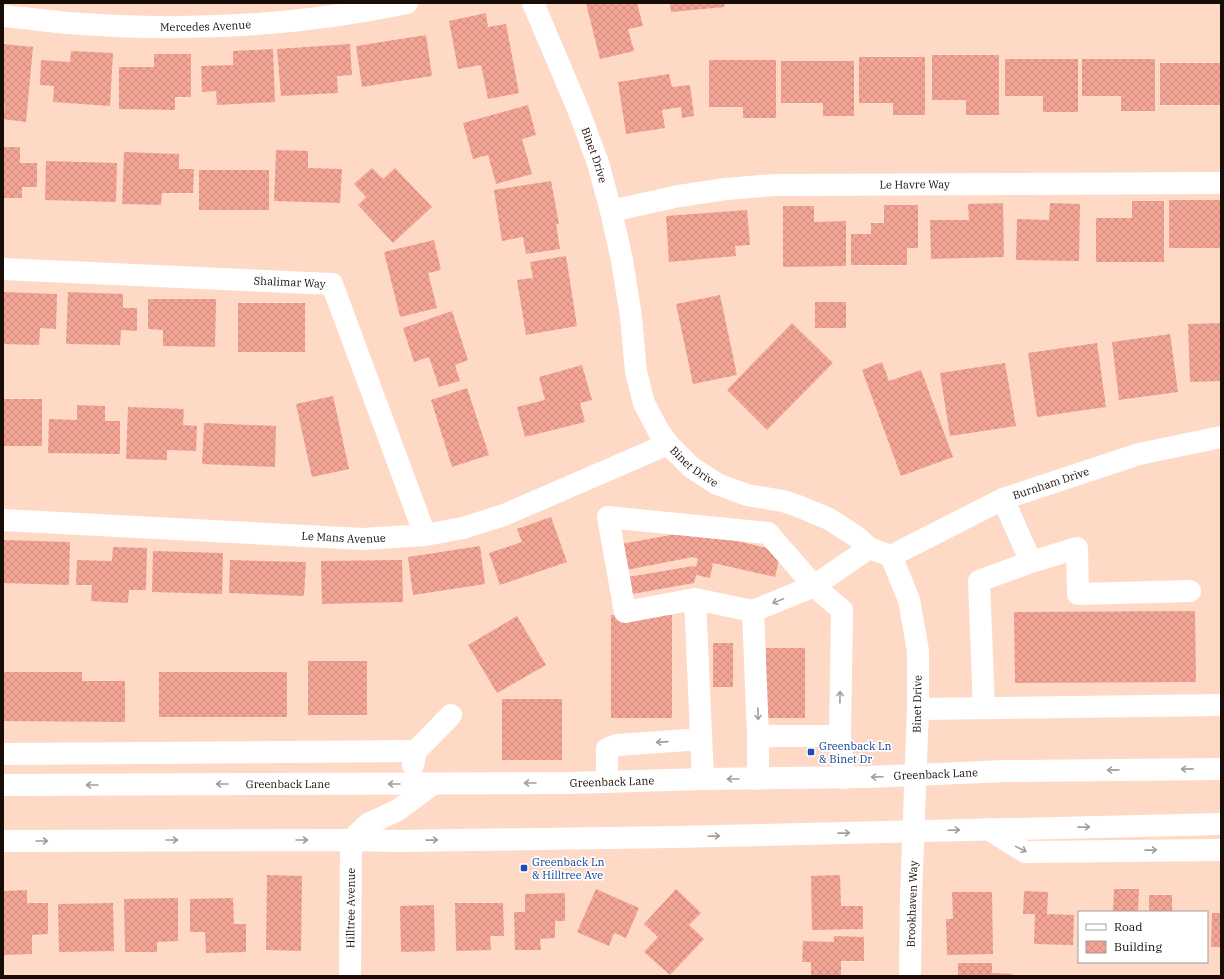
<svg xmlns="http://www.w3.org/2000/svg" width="1224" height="979" viewBox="0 0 1224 979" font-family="'IBM Plex Serif',serif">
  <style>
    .building { fill: url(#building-cross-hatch) }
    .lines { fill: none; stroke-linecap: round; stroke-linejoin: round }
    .minor { stroke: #fff; stroke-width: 22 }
    .major { stroke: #fff; stroke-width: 22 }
    .oneway { stroke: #a39e9b }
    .transit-dot { fill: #1a4fb4; stroke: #fff; stroke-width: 1.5 }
    .labels { text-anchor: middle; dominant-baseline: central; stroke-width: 3.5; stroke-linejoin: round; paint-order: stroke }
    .street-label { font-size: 11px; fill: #180c06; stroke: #fff }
    .transit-label { font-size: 11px; fill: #164399; stroke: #fff; text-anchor: start }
  </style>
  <defs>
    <pattern id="building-cross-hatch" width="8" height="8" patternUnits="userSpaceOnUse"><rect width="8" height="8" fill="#f3a595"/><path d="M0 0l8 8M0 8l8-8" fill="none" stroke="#d08d7f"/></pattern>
  </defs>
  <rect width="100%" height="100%" fill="#fed9c5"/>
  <!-- building -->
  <g class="building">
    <polygon points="586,3 637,3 643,26 628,29 634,51 600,59"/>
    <polygon points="670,3 724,3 725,7 671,12"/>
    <polygon points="486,13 488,27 506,24 519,93 488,99 481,65 458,69 449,21"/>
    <polygon points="426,35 432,76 362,87 356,46"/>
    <polygon points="3,44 33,47 26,122 3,119 5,105 3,105"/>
    <polygon points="350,44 352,75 337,76 338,93 281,96 277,49"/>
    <polygon points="273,49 275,102 217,105 216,91 202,92 201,66 233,65 233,51"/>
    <polygon points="71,51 113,53 110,106 53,102 54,86 40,85 41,60 70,62"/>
    <polygon points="154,54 191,54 191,97 175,97 175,110 119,109 119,67 154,67"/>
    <polygon points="932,55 999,55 999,115 966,115 966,100 932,100"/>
    <polygon points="859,57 925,57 925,115 893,115 893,103 859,103"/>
    <polygon points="1005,59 1078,59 1078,112 1043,112 1043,96 1005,96"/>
    <polygon points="1082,59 1155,59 1155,111 1121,111 1121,96 1082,96"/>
    <polygon points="709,60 776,60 776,118 743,118 743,107 709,107"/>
    <polygon points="781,61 854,61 854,116 823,116 823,103 781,103"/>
    <rect x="1160" y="63" width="61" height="42"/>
    <polygon points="669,74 672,87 690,85 694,116 682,118 681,107 662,110 665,128 626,134 618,82"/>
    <polygon points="528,105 536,135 522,139 532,174 496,184 488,155 473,159 463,123"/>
    <polygon points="3,147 20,147 20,163 37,163 37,187 22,187 22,198 3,198"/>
    <polygon points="276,150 308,151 308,168 342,169 340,203 274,201"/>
    <polygon points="124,152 179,154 179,169 194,169 193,193 162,193 161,205 122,204"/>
    <polygon points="46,161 117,163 116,202 45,200"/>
    <polygon points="372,168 383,179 395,168 432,207 393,243 358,205 366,197 354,184"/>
    <rect x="199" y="170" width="70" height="40"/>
    <polygon points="551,181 559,224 556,224 560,249 526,254 523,237 502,241 494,190"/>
    <rect x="1169" y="200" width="52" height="48"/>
    <polygon points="1132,201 1164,201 1164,262 1096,262 1096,218 1132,218"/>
    <polygon points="1003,203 1004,257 931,259 930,220 969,220 968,204"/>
    <polygon points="1050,203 1080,204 1079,261 1016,260 1017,219 1049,220"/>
    <polygon points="884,205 918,205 918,248 907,248 907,265 851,265 851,234 871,234 871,223 884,223"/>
    <polygon points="783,206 814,206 814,222 846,221 846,266 783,267"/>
    <polygon points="747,210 750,245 735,246 736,256 669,262 666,216"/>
    <polygon points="434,240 441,270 428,273 437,308 400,317 384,252"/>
    <polygon points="566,256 577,326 526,335 517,280 533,278 530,262"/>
    <polygon points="3,292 57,294 56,329 40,328 39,345 3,344"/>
    <polygon points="68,292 123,294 123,308 137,308 137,331 121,330 120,345 66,344"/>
    <polygon points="720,295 737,375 693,384 676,304"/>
    <polygon points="148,299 216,299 215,347 163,346 163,330 148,329"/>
    <rect x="815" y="302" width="31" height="26"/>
    <rect x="238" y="303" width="67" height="49"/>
    <polygon points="452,311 468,360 455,365 460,381 439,387 429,357 414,362 403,328"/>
    <polygon points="792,323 833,363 767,430 727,390"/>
    <polygon points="1221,323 1221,381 1190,382 1188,324"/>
    <polygon points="1170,334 1178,392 1119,400 1112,342"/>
    <polygon points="1097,343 1106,407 1037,417 1028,353"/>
    <polygon points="882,362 889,381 921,370 953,457 901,476 862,370"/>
    <polygon points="1005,363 1016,426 950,436 940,373"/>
    <polygon points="582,365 592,400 580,403 585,422 525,437 517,407 545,400 539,377"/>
    <polygon points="467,388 489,455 452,467 431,400"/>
    <polygon points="333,396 349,469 312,477 296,404"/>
    <rect x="3" y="399" width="39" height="47"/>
    <polygon points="77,405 105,406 105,421 120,421 120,454 48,453 49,419 77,420"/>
    <polygon points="128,407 184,409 183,425 197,426 196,451 167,450 167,460 126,459"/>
    <polygon points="204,423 276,426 275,467 202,464"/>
    <polygon points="551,517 567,562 500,585 489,553 522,542 517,529"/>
    <polygon points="693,531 781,551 775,577 713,563 710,578 696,575 694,583 632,594 628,577 693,566 696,567 698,559 693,557 626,570 621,544"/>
    <polygon points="3,540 70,542 69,585 3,583"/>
    <polygon points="480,546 485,584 413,595 408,557"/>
    <polygon points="113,547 147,548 146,590 129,590 128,603 91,601 92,585 76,585 77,560 112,561"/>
    <polygon points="153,551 223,553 222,594 152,592"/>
    <polygon points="230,560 306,562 304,596 229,593"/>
    <polygon points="402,560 403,602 322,604 321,561"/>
    <polygon points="1195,611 1196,682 1015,683 1014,612"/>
    <rect x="611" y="615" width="61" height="103"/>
    <polygon points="517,616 546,665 497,693 468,645"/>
    <rect x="713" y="643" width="20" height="44"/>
    <rect x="766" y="648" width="39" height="70"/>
    <rect x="308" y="661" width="59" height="54"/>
    <polygon points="3,672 82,672 82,681 125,681 125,722 3,721"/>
    <rect x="159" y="672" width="128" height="45"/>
    <rect x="502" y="699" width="60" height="61"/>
    <polygon points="267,875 302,876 301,951 266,950"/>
    <polygon points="840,875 841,906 863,906 863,929 812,930 811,876"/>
    <polygon points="596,889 639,908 626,938 614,933 609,946 577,932"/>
    <polygon points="676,889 701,913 689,925 704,939 670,975 644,952 658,937 644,924"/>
    <polygon points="1114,889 1139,889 1138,912 1113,912"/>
    <polygon points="27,890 27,903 48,903 48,934 32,935 32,954 3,955 3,891"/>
    <polygon points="1024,891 1048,892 1047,914 1074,915 1073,945 1034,944 1035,914 1023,914"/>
    <polygon points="952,892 992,892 993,954 947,955 946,919 953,919"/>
    <polygon points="565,893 565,921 555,921 555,938 540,939 541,950 515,950 514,912 525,912 525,894"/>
    <rect x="1149" y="895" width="23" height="17"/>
    <polygon points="178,898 178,941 157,942 157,952 125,952 124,899"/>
    <polygon points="233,898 234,924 246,924 246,952 206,953 205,932 190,932 190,899"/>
    <polygon points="113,903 114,951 59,952 58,904"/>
    <polygon points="455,903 503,903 504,936 490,936 491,950 456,951"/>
    <polygon points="434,905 435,951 401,952 400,906"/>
    <polygon points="1212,913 1221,913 1221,947 1211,947"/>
    <polygon points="834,936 864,937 864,961 841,961 841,976 811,976 811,962 802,962 803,941 834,942"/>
    <polygon points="958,963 992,963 992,973 1012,974 1012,976 958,976"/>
  </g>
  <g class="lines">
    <!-- minor -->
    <g class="minor">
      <path id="s1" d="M533,3L578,109L598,163L611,211L622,260L631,317L636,372L644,403L658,430L668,444L691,467L717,484L747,495L783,501L798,506L829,519L857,537L869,548L891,556L909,600L918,651V709L911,896L910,976"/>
      <path id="s2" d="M3,16C25,18 47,21 69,23C181,32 298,26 407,3"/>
      <path id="s3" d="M611,211L679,196L726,189L775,185L1221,183"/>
      <path id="s4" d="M3,269L332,284L425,535"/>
      <path id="s5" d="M3,520L363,539L425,535L463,528L504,515L668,444"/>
      <path id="s6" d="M891,556L1003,499L1139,454L1221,437"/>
      <polyline points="1031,562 1077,548 1078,594 1190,591"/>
      <polyline points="695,599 753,611"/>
      <polyline points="984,708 979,581 1031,562 1003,499"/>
      <polyline points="918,709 1221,705"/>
      <polyline points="758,736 840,736"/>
      <polyline points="3,754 416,751"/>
      <polyline points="413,765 416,751 451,715"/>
      <polyline points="703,779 695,599 625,612 608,517 768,533 814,586 869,548"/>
      <polyline points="758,779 758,736 753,611 814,586 842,610 840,736 844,778"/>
      <polyline points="607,782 607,749 617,745 701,739"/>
      <polyline points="988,829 1025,852 1221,850"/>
      <path id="s7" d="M350,976L351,840"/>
    </g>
    <!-- major -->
    <g class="major">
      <path id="s8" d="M3,785L569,783L703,779L868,777L1005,771L1221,769"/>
      <polyline points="351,840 368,824 398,810 433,784"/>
      <polyline points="3,841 351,840 397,841 675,837 1221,824"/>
    </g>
  </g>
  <!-- one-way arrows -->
  <defs><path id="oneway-shaft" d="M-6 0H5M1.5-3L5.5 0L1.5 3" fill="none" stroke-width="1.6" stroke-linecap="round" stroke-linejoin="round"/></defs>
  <g class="oneway">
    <use href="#oneway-shaft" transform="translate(778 601) rotate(158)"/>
    <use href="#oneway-shaft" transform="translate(840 697) rotate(-89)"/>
    <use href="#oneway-shaft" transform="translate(758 714) rotate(88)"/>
    <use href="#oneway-shaft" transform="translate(662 742) rotate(176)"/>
    <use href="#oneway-shaft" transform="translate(1187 769) rotate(179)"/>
    <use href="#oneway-shaft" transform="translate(1113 770) rotate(179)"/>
    <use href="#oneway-shaft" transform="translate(877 777) rotate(178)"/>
    <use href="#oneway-shaft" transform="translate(733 779) rotate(180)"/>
    <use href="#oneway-shaft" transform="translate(530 783) rotate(180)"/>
    <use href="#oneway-shaft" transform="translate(222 784) rotate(180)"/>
    <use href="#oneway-shaft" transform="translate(394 784) rotate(180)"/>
    <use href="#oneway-shaft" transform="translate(92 785) rotate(180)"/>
    <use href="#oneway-shaft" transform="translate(1084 827) rotate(-1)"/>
    <use href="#oneway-shaft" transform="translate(954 830) rotate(-2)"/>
    <use href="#oneway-shaft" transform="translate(844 833) rotate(-1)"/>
    <use href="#oneway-shaft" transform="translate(714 836) rotate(-2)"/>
    <use href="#oneway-shaft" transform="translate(172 840)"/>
    <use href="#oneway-shaft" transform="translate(302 840)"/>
    <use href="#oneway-shaft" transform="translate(432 840) rotate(-1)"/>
    <use href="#oneway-shaft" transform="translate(42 841)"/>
    <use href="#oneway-shaft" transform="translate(1021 849) rotate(26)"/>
    <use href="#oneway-shaft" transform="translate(1151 850) rotate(-1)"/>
  </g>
  <!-- markers -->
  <g class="transit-dot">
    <rect x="807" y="748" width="8" height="8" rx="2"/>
    <rect x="520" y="864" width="8" height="8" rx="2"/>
  </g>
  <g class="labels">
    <!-- street labels -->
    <g class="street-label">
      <text stroke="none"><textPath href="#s2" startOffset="203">Mercedes Avenue</textPath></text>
      <text stroke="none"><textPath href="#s1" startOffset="164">Binet Drive</textPath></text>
      <text stroke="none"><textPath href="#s3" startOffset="306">Le Havre Way</textPath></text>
      <text stroke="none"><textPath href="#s4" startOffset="287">Shalimar Way</textPath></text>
      <text stroke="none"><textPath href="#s1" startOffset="500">Binet Drive</textPath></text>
      <text stroke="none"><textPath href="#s6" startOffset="176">Burnham Drive</textPath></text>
      <text stroke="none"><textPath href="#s5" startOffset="341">Le Mans Avenue</textPath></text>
      <text transform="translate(917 704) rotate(-89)">Binet Drive</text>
      <text stroke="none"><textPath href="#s8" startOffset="933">Greenback Lane</textPath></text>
      <text stroke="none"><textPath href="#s8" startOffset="609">Greenback Lane</textPath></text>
      <text stroke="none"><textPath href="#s8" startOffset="285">Greenback Lane</textPath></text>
      <text transform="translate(912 904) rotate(-88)">Brookhaven Way</text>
      <text stroke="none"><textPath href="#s7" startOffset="68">Hilltree Avenue</textPath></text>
    </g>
    <!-- transit labels -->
    <g class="transit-label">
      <text x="819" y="746">Greenback Ln<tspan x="819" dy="13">&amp; Binet Dr</tspan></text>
      <text x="532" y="862">Greenback Ln<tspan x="532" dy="13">&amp; Hilltree Ave</tspan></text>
    </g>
  </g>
  <!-- border -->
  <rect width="1224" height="979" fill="none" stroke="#180c06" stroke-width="8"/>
  <!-- legend -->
  <rect x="1078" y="911" width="130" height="52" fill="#ffffff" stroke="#a39e9b"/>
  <rect x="1086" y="924" width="20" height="6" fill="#ffffff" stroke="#a39e9b"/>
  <text x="1114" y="931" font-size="12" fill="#180c06">Road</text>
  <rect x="1086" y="941" width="20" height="12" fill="url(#building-cross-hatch)" stroke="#a39e9b"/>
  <text x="1114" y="951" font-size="12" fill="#180c06">Building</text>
</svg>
